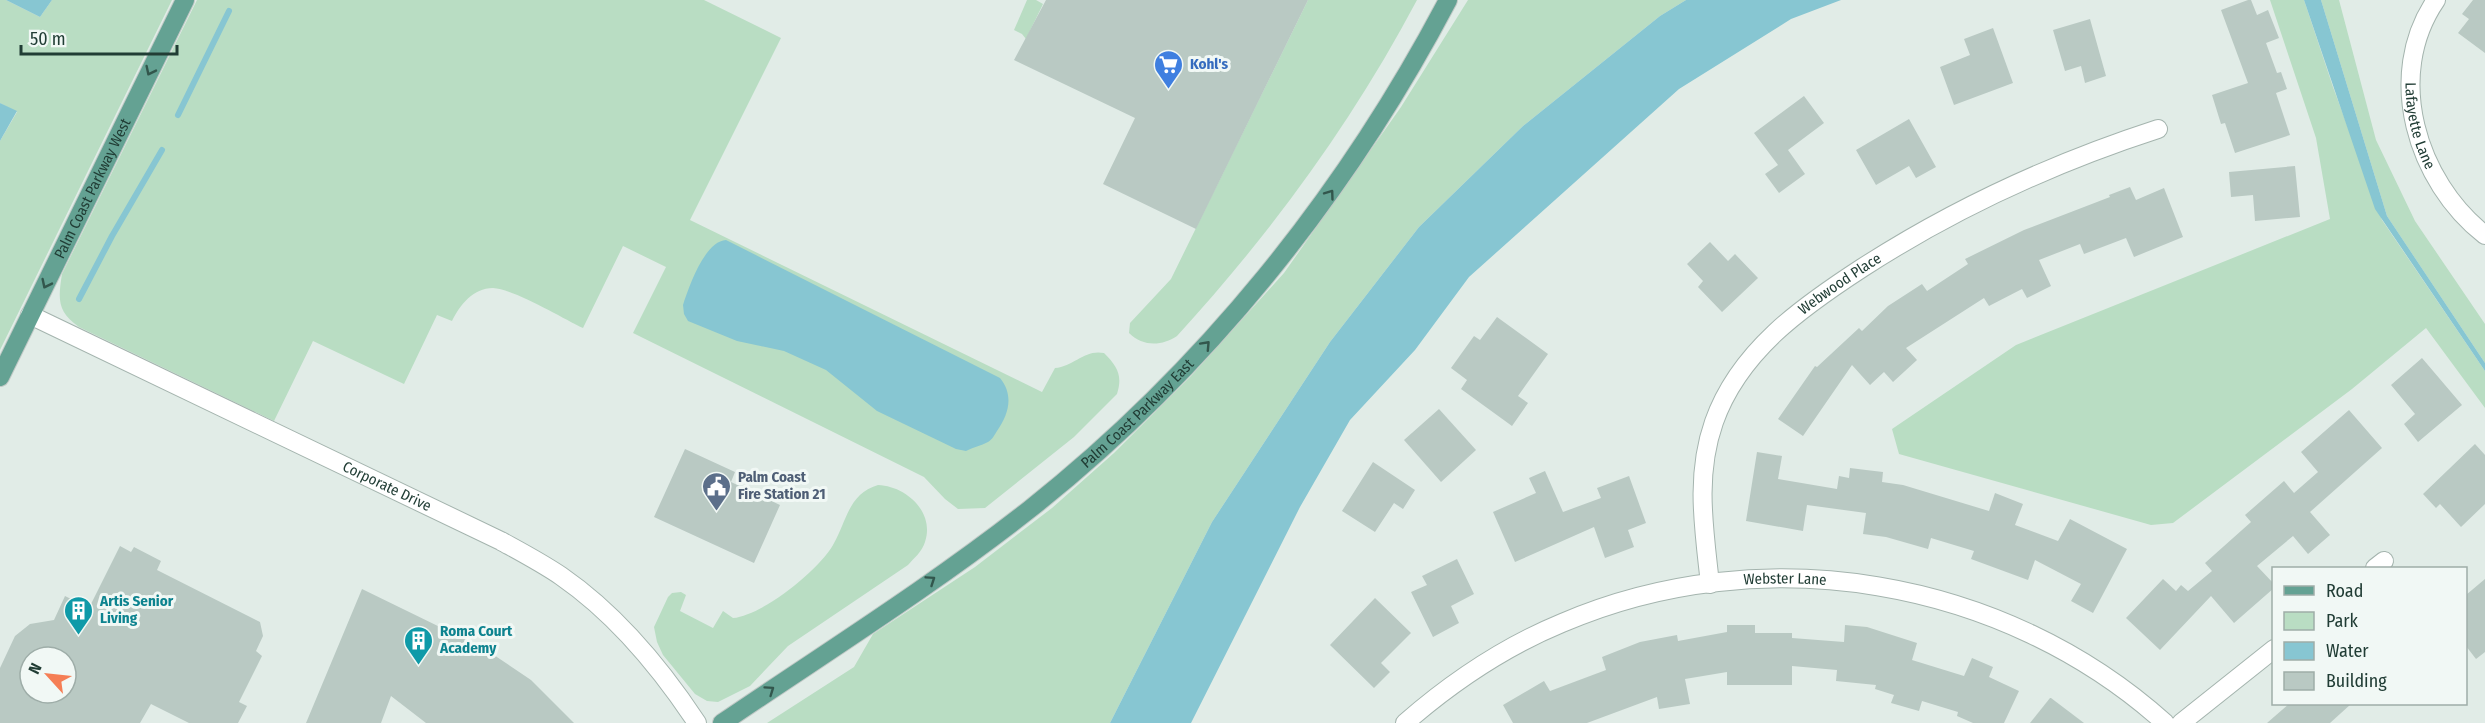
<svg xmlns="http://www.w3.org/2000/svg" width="2485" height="723" viewBox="0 0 2485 723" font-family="'Fira Sans Condensed',sans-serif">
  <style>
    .green { fill: #b9ddc3 }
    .water { fill: #87c6d2 }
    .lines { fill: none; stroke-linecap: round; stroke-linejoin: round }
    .stream { stroke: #87c6d2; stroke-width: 6 }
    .building { fill: #b9c9c3; fill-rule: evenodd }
    .street-casing { stroke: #a4b4ae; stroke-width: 20 }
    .primary-casing { stroke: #c1c9c6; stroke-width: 20 }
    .street { stroke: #fff; stroke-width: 18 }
    .primary { stroke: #64a293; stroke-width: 18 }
    .oneway { stroke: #32564c }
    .labels { text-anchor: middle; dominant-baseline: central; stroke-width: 6; stroke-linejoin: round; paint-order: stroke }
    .shop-label { font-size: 15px; font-weight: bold; fill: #366cbe; stroke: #f1f8f5; text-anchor: start }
    .street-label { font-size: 15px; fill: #213d35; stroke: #f1f8f5 }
    .service-label { font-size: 15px; font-weight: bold; fill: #4e5e75; stroke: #f1f8f5; text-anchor: start }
    .culture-label { font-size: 15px; font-weight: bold; fill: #0d838f; stroke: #f1f8f5; text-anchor: start }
  </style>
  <rect width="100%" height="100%" fill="#e1ece7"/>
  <!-- green -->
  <g class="green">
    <polygon points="0,0 6,0 40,17 52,0 172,0 0,350 0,141 17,112 0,103"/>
    <path d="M197,0H704L781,38L690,220L1042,392L1055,368C1074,366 1085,349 1104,353C1117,366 1123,375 1117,394L1074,437L985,508L958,509L945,499L924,477L633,333L666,267L623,246L583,328C562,318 514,289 493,288C473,288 460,305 452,321L437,315L404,384L313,341L274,421L79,327C57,312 58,299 62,274Z"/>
    <polygon points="1027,0 1036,0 1043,4 1026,39 1022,34 1014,30"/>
    <path d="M1308,0H1417C1352,123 1271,233 1177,336C1162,346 1143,347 1129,333L1130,323L1171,279Z"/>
    <polygon points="1468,0 1686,0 1660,16 1523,126 1419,227 1330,342 1212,522 1110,723 767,723 854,667 873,634 975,567 1052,508 1114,453 1191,376 1284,273 1401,107"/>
    <polygon points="2270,0 2304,0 2333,87 2382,220 2485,371 2485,408 2426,328 2352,389 2173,523 2151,525 1899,454 1892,429 2016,345 2330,219 2316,138"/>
    <polygon points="2321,0 2339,0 2376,140 2415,221 2485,324 2485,363 2387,216"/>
    <path d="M878,485C906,486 935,512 925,542C922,552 914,558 908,565L788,646L750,686L718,702L707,701L695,694L663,655L657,642L654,627L668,597L672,593L681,592L686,595L680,611L713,628L723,611L733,618C763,615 818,571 833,545C847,521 848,494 878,485Z"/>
  </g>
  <!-- water -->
  <g class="water">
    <polygon points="6,0 52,0 40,17"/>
    <polygon points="1686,0 1841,0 1791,19 1679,89 1469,277 1415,350 1350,420 1300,507 1191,723 1110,723 1212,522 1330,342 1419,227 1523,126 1660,16"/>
    <polygon points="2304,0 2321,0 2387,216 2485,363 2485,371 2375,209"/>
    <polygon points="0,103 17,111 0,141"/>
    <path d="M726,240L1000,378C1014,395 1009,414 997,431C995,434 992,440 988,442C981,446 973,447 966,451L956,449L877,411L826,370L784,351L737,341L688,321L684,314L683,305C689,286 705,241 726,240Z"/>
  </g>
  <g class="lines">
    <!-- stream -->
    <g class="stream">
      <polyline points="178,115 229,11"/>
      <polyline points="79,299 112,236 162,150"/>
    </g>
  </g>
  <!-- building -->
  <g class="building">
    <polygon points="1046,0 1308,0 1196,229 1103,184 1135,118 1014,60"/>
    <polygon points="2248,0 2251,0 2257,15 2268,10 2279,38 2266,43 2277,73 2281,72 2287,89 2276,93 2290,135 2235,153 2225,123 2221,124 2212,95 2248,83 2221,10"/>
    <polygon points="2473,0 2485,0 2485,53 2458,33 2469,19 2462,14"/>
    <polygon points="2090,19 2106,76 2085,83 2081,66 2065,71 2053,30"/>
    <polygon points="1993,28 2013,83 1954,105 1940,67 1970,55 1964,39"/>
    <polygon points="1804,96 1824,123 1788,150 1805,174 1779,193 1765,174 1778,165 1754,133"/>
    <polygon points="1909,119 1936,167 1916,178 1909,166 1876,185 1856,150"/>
    <polygon points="2295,166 2300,217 2255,221 2253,195 2231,197 2229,172"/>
    <polygon points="2130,187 2136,200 2164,188 2183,237 2134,257 2126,238 2084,254 2080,244 2039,260 2051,286 2027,298 2022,289 1989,306 1984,298 1906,348 1917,360 1893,382 1884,372 1870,385 1852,365 1803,436 1778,419 1815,366 1817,367 1859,328 1862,331 1888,306 1922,284 1927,291 1968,264 1965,259 2024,230 2110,197 2109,195"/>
    <polygon points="1710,242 1728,261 1735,254 1758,278 1722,312 1698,287 1703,281 1687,264"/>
    <polygon points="1497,317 1548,354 1518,396 1528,403 1512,426 1461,389 1467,380 1451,368 1474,336 1480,340"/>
    <polygon points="2422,358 2462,405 2418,442 2404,424 2415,414 2391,385"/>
    <polygon points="1439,409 1476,450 1441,482 1404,440"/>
    <polygon points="2349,410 2382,448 2310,512 2330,535 2308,554 2293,536 2257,566 2274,584 2274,588 2234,623 2211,596 2160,650 2126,618 2163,579 2176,591 2181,585 2188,591 2212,571 2205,563 2251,522 2245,515 2284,481 2294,493 2318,472 2301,452"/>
    <polygon points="2475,444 2485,455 2485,504 2461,527 2440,504 2436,508 2423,494"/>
    <polygon points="685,449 735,472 731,482 780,505 754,563 654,517"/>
    <polygon points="1757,452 1782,456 1778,479 1837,489 1839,476 1849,478 1850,468 1866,470 1883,472 1882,482 1903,485 1989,511 1995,493 2023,504 2015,525 2058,541 2070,519 2127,549 2093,613 2071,601 2081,584 2035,560 2028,580 1971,559 1974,551 1931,538 1928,549 1886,537 1863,534 1866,513 1807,505 1803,531 1746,521"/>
    <polygon points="1373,462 1415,490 1403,509 1394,503 1375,532 1342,511"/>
    <polygon points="1545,471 1563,512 1601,498 1597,488 1629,476 1646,523 1628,530 1634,547 1605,558 1594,527 1515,562 1493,512 1536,493 1529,478"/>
    <path d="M120,546L131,552L134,547L161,561L157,570L260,622L263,636L256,651L262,656L239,702L247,706L238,723H189L151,704L140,723H0V668L15,636L30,624L54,620L65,596L89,608ZM30,657H66V693H30Z"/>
    <polygon points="1457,559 1474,594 1451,606 1459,623 1433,637 1411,592 1427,585 1422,576"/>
    <polygon points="2485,579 2485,652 2476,659 2466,646 2466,595"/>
    <polygon points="362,589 485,649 531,680 574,723 426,723 391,696 381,723 306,723"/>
    <polygon points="1375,598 1411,633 1381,663 1390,672 1374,688 1330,645"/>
    <polygon points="1727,625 1755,625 1755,633 1792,633 1792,638 1844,642 1845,625 1867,627 1917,643 1912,660 1964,676 1972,658 1993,667 1989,677 2019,691 2004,723 1973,723 1957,716 1958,712 1922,701 1919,711 1891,703 1894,695 1875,689 1876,685 1836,681 1837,670 1792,666 1792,685 1727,685 1727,672 1685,679 1690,704 1659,709 1657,697 1587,723 1513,723 1503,705 1544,681 1550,691 1606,670 1602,657 1640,642 1677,635 1678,641 1727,632"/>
    <polygon points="2050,698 2051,698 2084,723 2030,723"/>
    <polygon points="2289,704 2351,704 2330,723 2267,723"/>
  </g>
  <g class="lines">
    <defs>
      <g id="street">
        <path id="s1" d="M2436,0C2384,76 2417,182 2485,235"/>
        <path id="s2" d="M30,315L501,541C521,552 542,563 561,576C616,614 660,667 697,723"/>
        <polyline points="2375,568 2384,561"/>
        <path id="s3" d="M1710,584C1704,528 1695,476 1714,422C1739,351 1802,307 1862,268C1955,208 2053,163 2158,129"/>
        <path id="s4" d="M1405,723C1452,682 1504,647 1562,623C1762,537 2004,578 2165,723"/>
        <polyline points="2181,723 2274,649"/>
      </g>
      <g id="primary">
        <path id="s5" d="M0,377L185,0"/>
        <path id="s6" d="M722,723C825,653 932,586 1030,509C1204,371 1345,196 1448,0"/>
      </g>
    </defs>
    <!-- street casing -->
    <use href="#street" class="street-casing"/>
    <!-- primary casing -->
    <use href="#primary" class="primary-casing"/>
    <!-- street -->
    <use href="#street" class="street"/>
    <!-- primary -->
    <use href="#primary" class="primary"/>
  </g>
  <!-- one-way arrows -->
  <defs><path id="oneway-chevron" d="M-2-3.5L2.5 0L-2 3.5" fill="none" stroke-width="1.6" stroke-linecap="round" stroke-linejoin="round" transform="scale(1.5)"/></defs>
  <g class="oneway">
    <use href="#oneway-chevron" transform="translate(150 71) rotate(116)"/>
    <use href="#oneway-chevron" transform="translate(1330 194) rotate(-54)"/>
    <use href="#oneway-chevron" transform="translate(46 284) rotate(116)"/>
    <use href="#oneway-chevron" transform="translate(1206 345) rotate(-47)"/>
    <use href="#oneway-chevron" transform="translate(931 580) rotate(-34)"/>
    <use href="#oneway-chevron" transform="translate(770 690) rotate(-35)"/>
  </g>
  <!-- icons -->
  <defs>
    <symbol id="supermarket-pin" viewBox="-11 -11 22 30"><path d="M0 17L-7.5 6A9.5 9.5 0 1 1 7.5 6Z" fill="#3f7fe0" stroke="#f1f8f5"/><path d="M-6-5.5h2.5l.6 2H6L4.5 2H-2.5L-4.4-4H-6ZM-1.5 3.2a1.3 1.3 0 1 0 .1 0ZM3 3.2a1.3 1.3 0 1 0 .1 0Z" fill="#fff"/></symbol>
    <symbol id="civic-pin" viewBox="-11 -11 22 30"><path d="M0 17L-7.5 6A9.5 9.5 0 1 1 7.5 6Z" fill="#5c6f8a" stroke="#f1f8f5"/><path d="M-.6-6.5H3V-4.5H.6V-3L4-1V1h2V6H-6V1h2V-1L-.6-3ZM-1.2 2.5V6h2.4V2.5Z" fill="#fff"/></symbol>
    <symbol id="building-pin" viewBox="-11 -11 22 30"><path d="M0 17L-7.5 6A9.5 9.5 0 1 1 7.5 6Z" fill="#0f9aa8" stroke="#f1f8f5"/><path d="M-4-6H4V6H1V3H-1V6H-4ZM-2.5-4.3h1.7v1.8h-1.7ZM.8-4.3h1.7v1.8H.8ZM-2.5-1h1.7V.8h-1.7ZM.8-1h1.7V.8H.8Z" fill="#fff"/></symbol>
  </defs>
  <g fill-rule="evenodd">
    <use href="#supermarket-pin" x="1152" y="48" width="33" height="45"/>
    <use href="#civic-pin" x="700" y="470" width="33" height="45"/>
    <use href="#building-pin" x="62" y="594" width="33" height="45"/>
    <use href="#building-pin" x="402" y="624" width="33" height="45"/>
  </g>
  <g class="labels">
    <!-- shop labels -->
    <g class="shop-label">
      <text x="1190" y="64">Kohl's</text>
    </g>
    <!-- street labels -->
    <g class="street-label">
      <text stroke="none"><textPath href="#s1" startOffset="132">Lafayette Lane</textPath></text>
      <text stroke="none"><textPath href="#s5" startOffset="210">Palm Coast Parkway West</textPath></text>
      <text stroke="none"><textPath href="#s3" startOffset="354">Webwood Place</textPath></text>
      <text stroke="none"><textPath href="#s6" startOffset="519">Palm Coast Parkway East</textPath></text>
      <text stroke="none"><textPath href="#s2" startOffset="396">Corporate Drive</textPath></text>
      <text stroke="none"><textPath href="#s4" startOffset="416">Webster Lane</textPath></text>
    </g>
    <!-- service labels -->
    <g class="service-label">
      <text x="738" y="477">Palm Coast<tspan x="738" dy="17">Fire Station 21</tspan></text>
    </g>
    <!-- culture labels -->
    <g class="culture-label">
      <text x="100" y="601">Artis Senior<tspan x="100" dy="17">Living</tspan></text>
      <text x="440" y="631">Roma Court<tspan x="440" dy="17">Academy</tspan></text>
    </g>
  </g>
  <!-- legend -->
  <rect x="2272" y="567" width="195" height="138" fill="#f1f8f5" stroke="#9eada8" stroke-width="1.5"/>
  <rect x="2284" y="586" width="30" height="9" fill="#64a293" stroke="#9eada8" stroke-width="1.5"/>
  <text x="2326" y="597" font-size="18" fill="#213d35">Road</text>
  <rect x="2284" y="612" width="30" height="18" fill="#b9ddc3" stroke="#9eada8" stroke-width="1.5"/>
  <text x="2326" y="627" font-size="18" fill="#213d35">Park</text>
  <rect x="2284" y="642" width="30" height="18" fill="#87c6d2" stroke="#9eada8" stroke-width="1.5"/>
  <text x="2326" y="657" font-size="18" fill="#213d35">Water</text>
  <rect x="2284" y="672" width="30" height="18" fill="#b9c9c3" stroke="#9eada8" stroke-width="1.5"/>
  <text x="2326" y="687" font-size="18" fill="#213d35">Building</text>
  <!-- north arrow -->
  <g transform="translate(48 675) rotate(297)"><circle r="28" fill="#f1f8f5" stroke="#9eada8" stroke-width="1.5"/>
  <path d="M0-4.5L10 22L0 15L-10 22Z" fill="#f57e55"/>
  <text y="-9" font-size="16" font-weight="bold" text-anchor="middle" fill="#213d35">N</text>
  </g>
  <!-- scale -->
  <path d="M21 45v9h156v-9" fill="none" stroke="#213d35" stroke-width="3"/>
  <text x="30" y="45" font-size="18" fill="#213d35" stroke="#f1f8f5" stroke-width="4.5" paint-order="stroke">50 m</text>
</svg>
